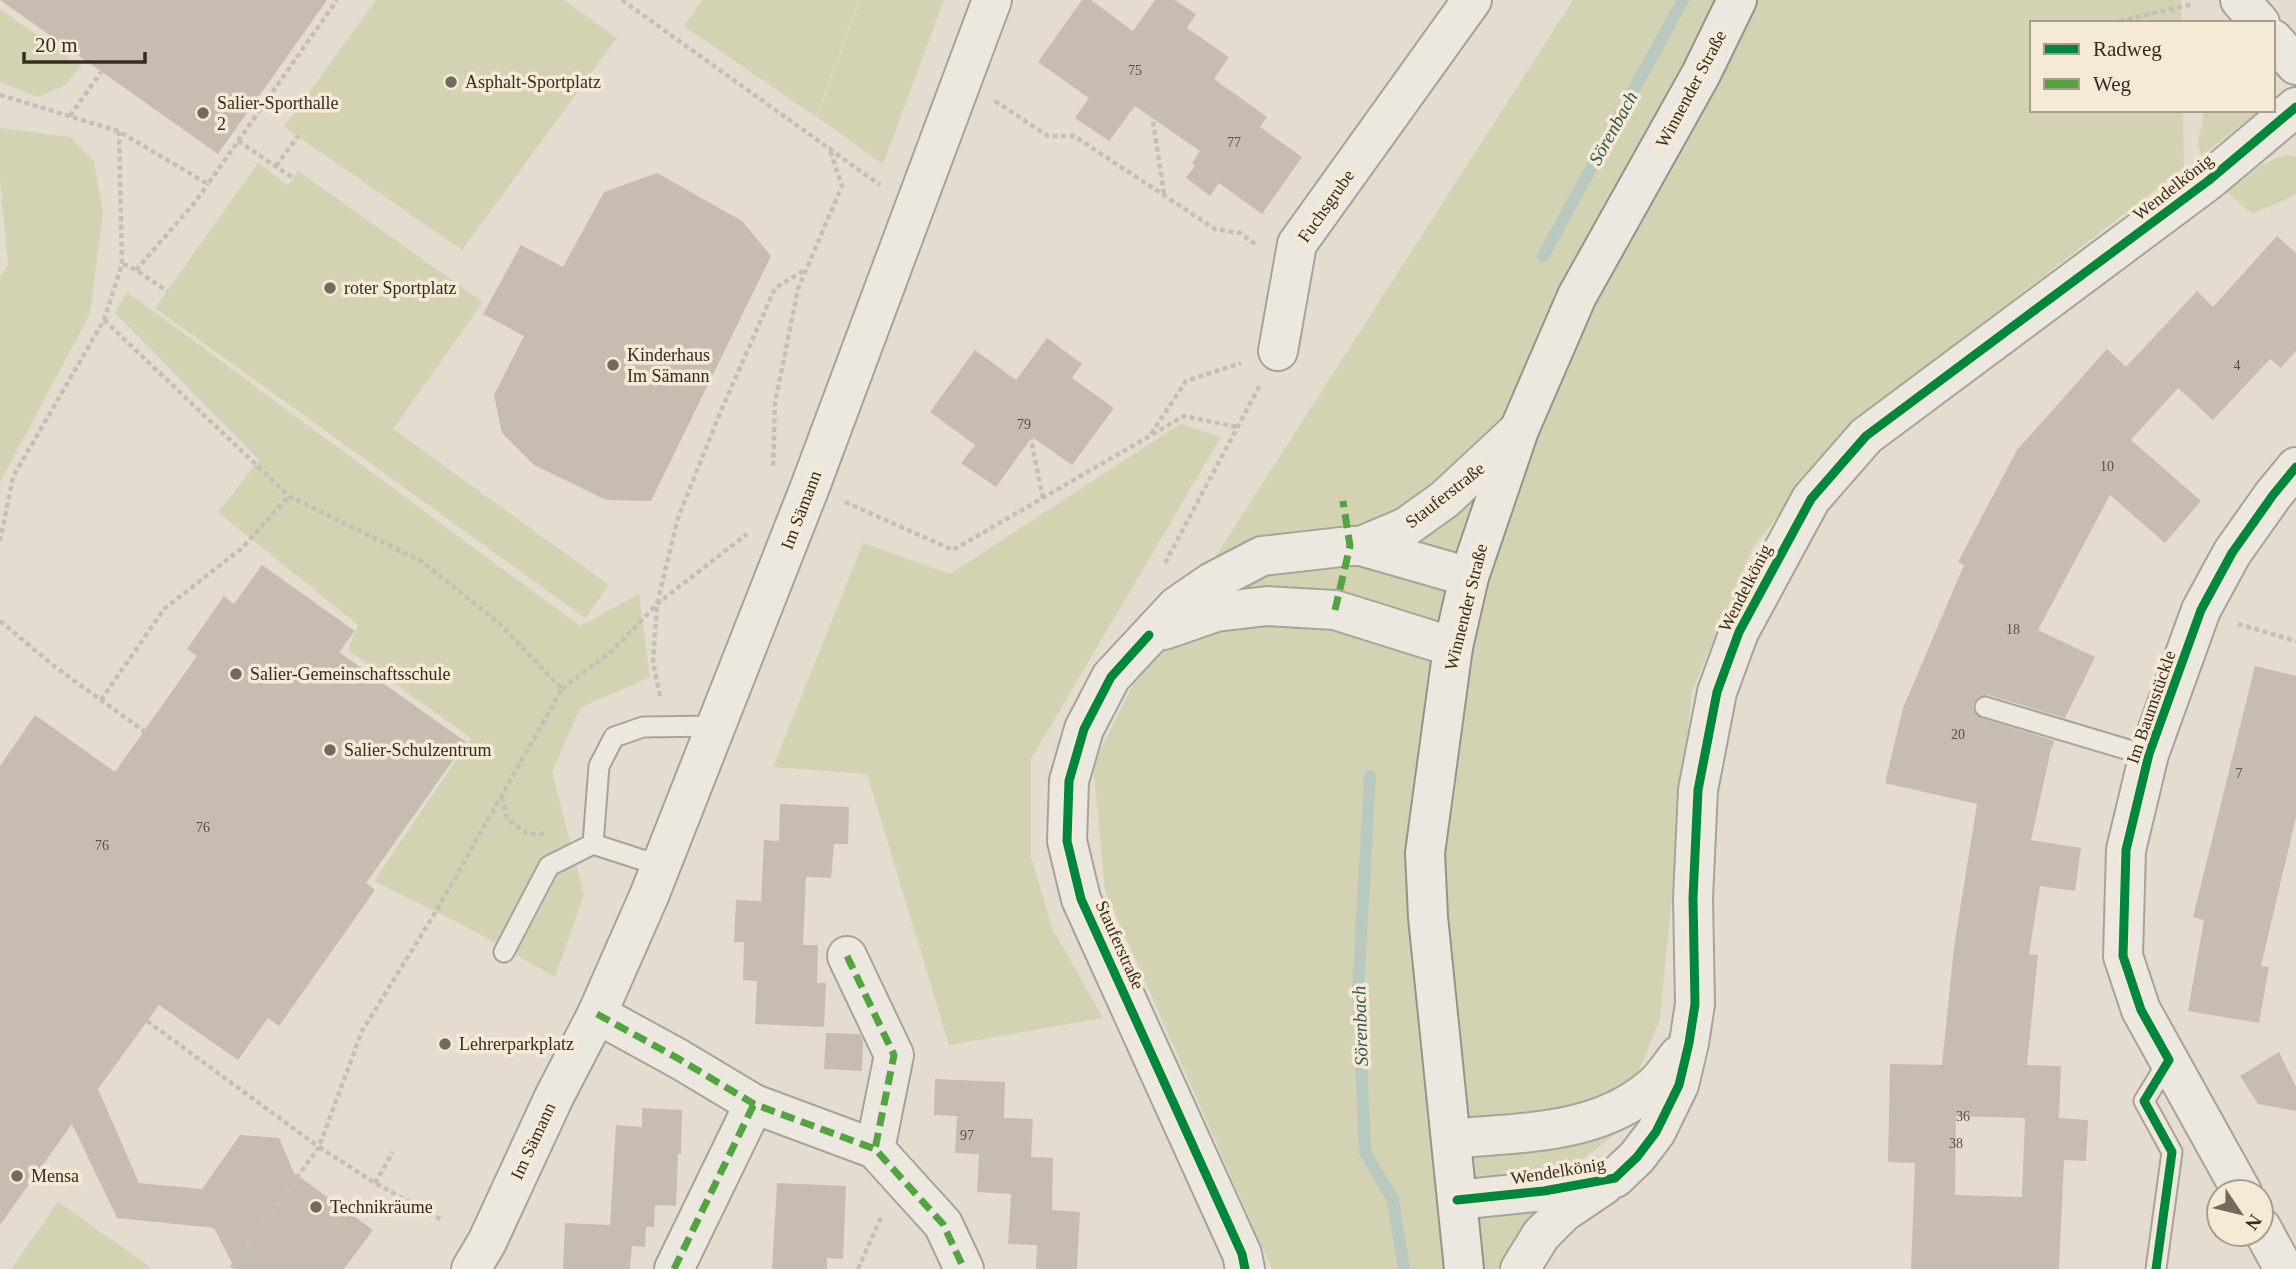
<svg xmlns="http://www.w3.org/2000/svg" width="2296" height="1269" viewBox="0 0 2296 1269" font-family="Georgia,serif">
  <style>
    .green { fill: #d3d2b3 }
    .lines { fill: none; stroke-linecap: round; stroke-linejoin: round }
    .stream { stroke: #bac9bf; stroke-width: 12 }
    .building { fill: #c7bcb0; fill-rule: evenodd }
    .lane-casing { stroke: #a9a298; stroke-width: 23 }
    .street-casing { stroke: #a9a298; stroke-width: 42 }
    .secondary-casing { stroke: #999288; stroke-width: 42 }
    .path { stroke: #c5bfb7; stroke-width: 4.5; stroke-dasharray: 5 3.5; stroke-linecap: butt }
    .lane { stroke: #ece8e0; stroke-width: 19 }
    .street { stroke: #ece8e0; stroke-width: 38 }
    .secondary { stroke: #ece8e0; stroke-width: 38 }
    .quiet { stroke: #53a441; stroke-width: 7; stroke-dasharray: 14 7; stroke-linecap: butt }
    .cycleway-casing { stroke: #f4ead6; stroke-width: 13 }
    .cycleway { stroke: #00873e; stroke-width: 9 }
    .poi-dot { fill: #74695d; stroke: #f4ead6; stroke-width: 2.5 }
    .labels { text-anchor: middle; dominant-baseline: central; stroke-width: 7; stroke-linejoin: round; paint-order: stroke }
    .number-label { font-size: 14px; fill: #5c4f44 }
    .poi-label { font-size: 18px; fill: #382b20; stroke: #f4ead6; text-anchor: start }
    .street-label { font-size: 18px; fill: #382b20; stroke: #f4ead6 }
    .water-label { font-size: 19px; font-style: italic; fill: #315653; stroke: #f4ead6 }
  </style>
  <rect width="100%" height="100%" fill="#e4ddcf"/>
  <!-- green -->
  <g class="green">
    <polygon points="376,0 564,0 617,38 462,250 284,127"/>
    <polygon points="702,0 859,0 816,117 684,26"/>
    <polygon points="860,0 944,0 883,164 817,117"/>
    <polygon points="1573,0 2181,0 2181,23 2032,23 2032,110 2183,110 2184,168 1853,423 1753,547 1692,691 1660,1019 1613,1136 1542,1190 1540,1269 1272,1269 1105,891 1093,764 1133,685"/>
    <polygon points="0,9 81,66 65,85 38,97 0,82"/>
    <polygon points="2204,110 2261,110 2201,156 2198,143"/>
    <polygon points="0,128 70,137 94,161 103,212 90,314 0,482 0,277 8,265 0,181"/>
    <polygon points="2283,155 2296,156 2296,195 2252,214 2227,192 2260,166"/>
    <polygon points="258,163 288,185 298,171 483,302 393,429 609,585 585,618 155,308"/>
    <polygon points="127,292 580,626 639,594 650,677 580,708 552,772 584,895 555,977 465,926 374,881 471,738 348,650 358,625 218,512 259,460 115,313"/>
    <polygon points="1180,424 1221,437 1031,759 1031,857 1052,928 1103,1018 949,1045 867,774 773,767 863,543 950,574"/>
    <polygon points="58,1202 153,1269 11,1269"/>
  </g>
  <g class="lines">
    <!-- stream -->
    <g class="stream">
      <polyline points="1543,256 1683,0"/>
      <polyline points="1370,776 1358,991 1365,1152 1393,1200 1404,1269"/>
    </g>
  </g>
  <!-- building -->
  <g class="building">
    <polygon points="0,0 327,0 218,154"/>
    <polygon points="1082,0 1091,0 1133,31 1155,0 1175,0 1196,14 1187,28 1229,57 1214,79 1267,117 1260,127 1302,157 1262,214 1219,183 1210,196 1186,178 1195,166 1192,163 1200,151 1135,106 1109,141 1075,118 1089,98 1038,62"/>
    <polygon points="657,173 742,221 771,256 651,501 606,500 534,465 502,433 494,395 524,336 483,314 521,245 563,267 604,192"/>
    <path d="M2277,236L2296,253V351L2281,368L2270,359L2213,420L2178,388L2131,440L2201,501L2165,543L2110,495L2038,630L2095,657L2065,718L1988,695L1977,698L1973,704V710L1981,718L2055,741L2051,749L2031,840L2081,848L2075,891L2040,886L2029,954L2038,955L2027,1065L2061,1066L2059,1118L2088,1120L2086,1161L2064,1160L2059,1269H1911L1915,1163L1888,1162L1890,1064L1942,1065L1954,947L1977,804L1885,783L1903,708L1964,565L1958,562L2017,450L2107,349L2126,367L2197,291L2213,307ZM1956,1116L2025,1118L2022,1197L1955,1195Z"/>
    <polygon points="1047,338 1082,364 1072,378 1114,408 1072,465 1032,437 996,487 961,463 975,445 930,412 975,350 1016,380"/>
    <polygon points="262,565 355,631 339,652 466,742 366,883 375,890 279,1026 268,1018 238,1060 159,1005 98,1089 139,1183 202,1189 240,1135 279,1138 294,1173 373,1230 344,1269 235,1269 214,1228 117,1218 72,1124 0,1225 0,766 35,715 115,772 197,656 187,649 224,596 234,604"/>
    <polygon points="2255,666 2296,676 2296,817 2261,966 2269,967 2259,1023 2188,1011 2204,920 2193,917"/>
    <polygon points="780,804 849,807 848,844 834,844 831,878 806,877 803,945 818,945 817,983 826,983 824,1027 755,1024 757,981 743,980 744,942 734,942 736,900 761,901 764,840 779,841"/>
    <polygon points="826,1033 860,1034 863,1040 862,1071 824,1069"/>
    <polygon points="2279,1052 2296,1087 2296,1111 2258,1104 2240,1076"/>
    <polygon points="935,1079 1005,1082 1004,1118 1033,1119 1031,1157 1053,1158 1052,1210 1080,1212 1077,1269 1036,1269 1037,1245 1008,1244 1011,1194 977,1192 979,1154 955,1153 957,1116 934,1115"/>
    <polygon points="642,1108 682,1110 681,1154 678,1154 676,1206 655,1205 654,1227 646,1227 645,1247 632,1246 630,1269 563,1269 565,1223 610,1225 616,1125 642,1127"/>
    <polygon points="777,1183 846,1186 843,1259 827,1258 827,1269 772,1269"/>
  </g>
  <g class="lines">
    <defs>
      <g id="lane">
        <polyline points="1985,707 2149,756"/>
        <polyline points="593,844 599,766 614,737 643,727 716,726"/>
        <polyline points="504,952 549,866 593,844 661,866"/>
        <polyline points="2156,1269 2172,1152 2144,1101 2169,1060"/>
      </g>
      <g id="street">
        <polyline points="2240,0 2260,23"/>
        <polyline points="2273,39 2296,65"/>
        <polyline points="1278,351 1297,244 1472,0"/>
        <polyline points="1361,546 1406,527 1445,499 1519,430"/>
        <polyline points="1164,630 1216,612 1267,606 1335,610 1453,647"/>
        <polyline points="847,956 894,1055 875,1149"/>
        <polyline points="597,1014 679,1059 754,1104 875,1149 943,1224 964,1269"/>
        <path d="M1451,1139C1520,1132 1596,1135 1651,1088C1662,1080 1670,1066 1679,1055"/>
        <polyline points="2242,1192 2141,1010 2123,956 2126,850 2149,754 2201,610 2232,553 2273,495 2296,467"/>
        <polyline points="1457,1200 1544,1191 1615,1178 1637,1157 1656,1132 1679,1085 1689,1043 1695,1004 1693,898 1698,790 1717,692 1739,632 1811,499 1866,436 2208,181 2296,107"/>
        <polyline points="2261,1227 2284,1269"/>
        <polyline points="471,1269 487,1242 554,1097 597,1014 649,896 810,487 992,0"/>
        <polyline points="674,1269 754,1104"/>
        <polyline points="1245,1269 1242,1254 1081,899 1067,841 1069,781 1084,729 1111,677 1177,606 1212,582 1262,556 1350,546 1361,546 1469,577"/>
        <polyline points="1520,1269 1541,1235 1564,1212 1604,1185"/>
      </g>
      <polyline id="secondary" points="1464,1269 1428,917 1425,853 1453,647 1469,577 1519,430 1577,296 1701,74 1737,0"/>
    </defs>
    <!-- lane casing -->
    <use href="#lane" class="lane-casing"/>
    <!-- street casing -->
    <use href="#street" class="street-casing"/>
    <!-- secondary casing -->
    <use href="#secondary" class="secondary-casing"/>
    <!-- path -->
    <g class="path">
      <polyline points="622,0 880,185"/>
      <polyline points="2111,23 2193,4"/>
      <polyline points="1148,88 1164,194"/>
      <polyline points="0,95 118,131 208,184 337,0"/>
      <polyline points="995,101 1048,136 1074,136 1215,229 1240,233 1258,246"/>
      <polyline points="70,116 101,72"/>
      <polyline points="238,141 293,178"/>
      <polyline points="276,166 298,136"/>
      <polyline points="123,264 136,270 167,291"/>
      <polyline points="136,270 196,201 208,184"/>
      <polyline points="104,320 289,496 421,561 498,622 562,689 435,913 362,1031 319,1147 375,1183 442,1220"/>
      <polyline points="1151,434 1186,381 1241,363"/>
      <polyline points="1030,435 1043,499"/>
      <polyline points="773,466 775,403 798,289 842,186 829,147"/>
      <polyline points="845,502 953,550 1184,416 1237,427"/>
      <polyline points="0,541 13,477 104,320 122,264 119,132"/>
      <polyline points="1165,563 1260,385"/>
      <polyline points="0,621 54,666 144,731"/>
      <polyline points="2238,624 2296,641"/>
      <polyline points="562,689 613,650 657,604 747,534"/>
      <polyline points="660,696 653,662 657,604 678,518 720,413 775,288 803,271"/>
      <polyline points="101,700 164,609 242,548 289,496"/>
      <polyline points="502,797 507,819 528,834 544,834"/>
      <polyline points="147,1021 319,1147 231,1269"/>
      <polyline points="375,1183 393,1152"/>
      <polyline points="858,1269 882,1215"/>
    </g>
    <!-- lane -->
    <use href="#lane" class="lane"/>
    <!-- street -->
    <use href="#street" class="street"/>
    <!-- secondary -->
    <use href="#secondary" class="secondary"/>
    <!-- quiet -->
    <g class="quiet">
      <polyline points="1335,610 1350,546 1343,501"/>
      <polyline points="847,956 894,1055 875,1149"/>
      <polyline points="597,1014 679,1059 754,1104 875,1149 943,1224 964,1269"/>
      <polyline points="674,1269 754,1104"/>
    </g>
    <defs>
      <g id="cycleway">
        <polyline points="1149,635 1111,677 1084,729 1069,781 1067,841 1081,899 1242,1254 1245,1269"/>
        <polyline points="1457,1200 1544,1191 1615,1178 1637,1157 1656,1132 1679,1085 1689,1043 1695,1004 1693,898 1698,790 1717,692 1739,632 1811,499 1866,436 2208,181 2296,107"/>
        <polyline points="2156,1269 2172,1152 2144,1101 2169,1060 2141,1010 2123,956 2126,850 2149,754 2201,610 2232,553 2273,495 2296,467"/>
      </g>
    </defs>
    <!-- cycleway casing -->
    <use href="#cycleway" class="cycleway-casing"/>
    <!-- cycleway -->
    <use href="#cycleway" class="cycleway"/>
  </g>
  <!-- markers -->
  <g class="poi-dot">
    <circle cx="451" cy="82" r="7"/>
    <circle cx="203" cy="113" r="7"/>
    <circle cx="330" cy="288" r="7"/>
    <circle cx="613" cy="365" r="7"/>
    <circle cx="236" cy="674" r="7"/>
    <circle cx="330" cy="750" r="7"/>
    <circle cx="445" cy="1044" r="7"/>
    <circle cx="17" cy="1176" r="7"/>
    <circle cx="316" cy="1207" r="7"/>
  </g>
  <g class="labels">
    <!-- number labels -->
    <g class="number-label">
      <text x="1135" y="70">75</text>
      <text x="1234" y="142">77</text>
      <text x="2237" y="365">4</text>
      <text x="1024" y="424">79</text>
      <text x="2107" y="466">10</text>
      <text x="2013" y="629">18</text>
      <text x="1958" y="734">20</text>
      <text x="2239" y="773">7</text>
      <text x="203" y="827">76</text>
      <text x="102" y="845">76</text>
      <text x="1963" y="1116">36</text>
      <text x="967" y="1135">97</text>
      <text x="1956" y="1143">38</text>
    </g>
    <!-- poi labels -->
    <g class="poi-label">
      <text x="465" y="82">Asphalt-Sportplatz</text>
      <text x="217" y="103">Salier-Sporthalle<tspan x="217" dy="21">2</tspan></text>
      <text x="344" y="288">roter Sportplatz</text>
      <text x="627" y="355">Kinderhaus<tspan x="627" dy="21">Im Sämann</tspan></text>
      <text x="250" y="674">Salier-Gemeinschaftsschule</text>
      <text x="344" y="750">Salier-Schulzentrum</text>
      <text x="459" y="1044">Lehrerparkplatz</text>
      <text x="31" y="1176">Mensa</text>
      <text x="330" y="1207">Technikräume</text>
    </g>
    <!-- street labels -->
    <g class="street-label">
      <text transform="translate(1691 89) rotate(-62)">Winnender Straße</text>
      <text transform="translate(2173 187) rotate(-38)">Wendelkönig</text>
      <text transform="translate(1326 206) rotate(-55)">Fuchsgrube</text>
      <text transform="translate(1445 495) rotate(-38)">Stauferstraße</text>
      <text transform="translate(801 510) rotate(-69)">Im Sämann</text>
      <text transform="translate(1745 588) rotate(-63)">Wendelkönig</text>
      <text transform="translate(1466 607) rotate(-76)">Winnender Straße</text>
      <text transform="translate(2151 707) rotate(-71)">Im Baumstückle</text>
      <text transform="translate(1120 945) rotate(66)">Stauferstraße</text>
      <text transform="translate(533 1141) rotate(-65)">Im Sämann</text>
      <text transform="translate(1558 1171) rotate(-9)">Wendelkönig</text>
    </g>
    <!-- water labels -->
    <g class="water-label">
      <text transform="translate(1613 128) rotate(-61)">Sörenbach</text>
      <text transform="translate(1360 1026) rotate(-92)">Sörenbach</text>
    </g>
  </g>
  <!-- legend -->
  <rect x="2030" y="21" width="245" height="91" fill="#f4ead6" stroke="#a99e8d" stroke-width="2"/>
  <rect x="2044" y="44" width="35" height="10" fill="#00873e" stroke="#a99e8d" stroke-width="2"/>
  <text x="2093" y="56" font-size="21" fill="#382b20">Radweg</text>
  <rect x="2044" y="79" width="35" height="10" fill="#53a441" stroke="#a99e8d" stroke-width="2"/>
  <text x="2093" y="91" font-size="21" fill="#382b20">Weg</text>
  <!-- north arrow -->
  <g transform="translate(2240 1213) rotate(125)"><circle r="33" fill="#f4ead6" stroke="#a99e8d" stroke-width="2"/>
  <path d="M0-5L12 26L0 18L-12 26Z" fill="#74695d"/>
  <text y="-10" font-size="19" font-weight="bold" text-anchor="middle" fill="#382b20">N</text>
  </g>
  <!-- scale -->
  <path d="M24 52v10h121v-10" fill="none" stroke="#382b20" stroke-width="3.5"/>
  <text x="35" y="52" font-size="21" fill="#382b20" stroke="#f4ead6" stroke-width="5" paint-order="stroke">20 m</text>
</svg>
